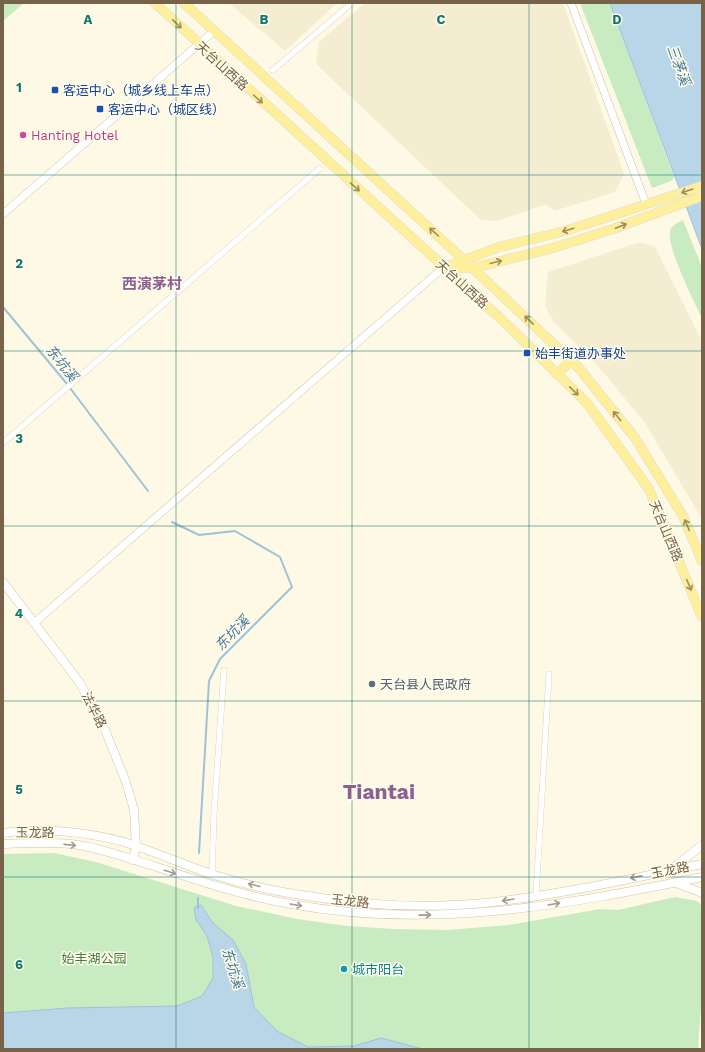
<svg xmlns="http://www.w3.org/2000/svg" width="705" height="1052" viewBox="0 0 705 1052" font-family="'Work Sans','Noto Sans SC',sans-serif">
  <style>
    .residential { fill: #f5edd2 }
    .green { fill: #c9ebc2 }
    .water { fill: #b8d6e7; stroke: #9ec3d9 }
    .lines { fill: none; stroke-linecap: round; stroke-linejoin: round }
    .stream { stroke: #9ec3d9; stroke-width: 2 }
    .minor-casing { stroke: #cfc2aa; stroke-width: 6 }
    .tertiary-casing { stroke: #cfc2aa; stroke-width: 8 }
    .secondary-casing { stroke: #d2c4a7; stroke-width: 9 }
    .primary-casing { stroke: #e1ddd7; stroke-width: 10 }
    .minor { stroke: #fff; stroke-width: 5.5 }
    .tertiary { stroke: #fff; stroke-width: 7 }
    .secondary { stroke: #fff; stroke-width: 8 }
    .primary { stroke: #fdef9b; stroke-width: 9 }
    .oneway { stroke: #9e8d62 }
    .oneway2 { stroke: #a69a89 }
    .grid { fill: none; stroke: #0f766e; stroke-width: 1; stroke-opacity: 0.55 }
    .transit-dot { fill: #1a4fb4; stroke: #fffceb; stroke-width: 1.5 }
    .hotel-dot { fill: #d1479c; stroke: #fffceb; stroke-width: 1.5 }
    .service-dot { fill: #5c6f8a; stroke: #fffceb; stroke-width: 1.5 }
    .culture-dot { fill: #0f9aa8; stroke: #fffceb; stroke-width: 1.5 }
    .labels { text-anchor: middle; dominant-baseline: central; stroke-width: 3; stroke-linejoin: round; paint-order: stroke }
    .street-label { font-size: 13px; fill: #766349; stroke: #fffceb }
    .transit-label { font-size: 13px; fill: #164399; stroke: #fffceb; text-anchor: start }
    .hotel-label { font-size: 13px; fill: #b23c85; stroke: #fffceb; text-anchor: start }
    .service-label { font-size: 13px; fill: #4e5e75; stroke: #fffceb; text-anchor: start }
    .park-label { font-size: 13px; fill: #447d40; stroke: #fffceb }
    .culture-label { font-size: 13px; fill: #0d838f; stroke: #fffceb; text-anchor: start }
    .water-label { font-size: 14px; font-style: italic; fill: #477999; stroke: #fffceb }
    .quarter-label { font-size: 15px; font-weight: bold; fill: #8d6093; stroke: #fffceb }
    .town-label { font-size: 21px; font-weight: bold; fill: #8d6093; stroke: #fffceb }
    .grid-label { font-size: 13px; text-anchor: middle; font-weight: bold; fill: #0f766e; stroke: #fffceb; stroke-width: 3; stroke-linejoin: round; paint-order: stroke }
  </style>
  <rect width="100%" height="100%" fill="#fdf9e4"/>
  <!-- residential -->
  <g class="residential">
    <polygon points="229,3 337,3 285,51"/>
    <polygon points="365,3 563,3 624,174 615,192 554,211 546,204 497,221 481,220 316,64 319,42"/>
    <polygon points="640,242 655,247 702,341 702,519 645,423 600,368 554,322 545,306 548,272"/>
  </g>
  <!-- green -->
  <g class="green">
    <polygon points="3,3 24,3 3,21"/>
    <polygon points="580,3 610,3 674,177 671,181 652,188"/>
    <path d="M683,220L702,267V318C694,302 667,247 670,232C671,225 678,223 683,220Z"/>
    <polygon points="54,853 96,862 236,906 297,919 347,926 394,929 448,930 509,925 600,909 618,910 675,897 697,901 702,906 702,992 698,1049 3,1049 3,854"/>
  </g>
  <!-- water -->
  <g class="water">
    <polygon points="610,3 702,3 702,249"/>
    <polygon points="201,905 213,923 233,940 246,964 254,1007 277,1031 308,1047 354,1046 381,1038 423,1049 3,1049 3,1013 68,1008 177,1006 202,996 213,978 213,957 207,936 196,920 194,908"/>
  </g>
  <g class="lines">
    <!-- stream -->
    <g class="stream">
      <polyline points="3,307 67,384 148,491"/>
      <polyline points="172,522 199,535 235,531 280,557 292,587 220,659 209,681 199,853"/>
      <polyline points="198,908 198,898"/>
    </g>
    <defs>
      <g id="minor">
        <polyline points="273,70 352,3"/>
        <polyline points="3,443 319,169"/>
        <polyline points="212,874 214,814 224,670"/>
        <polyline points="536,895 549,674"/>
      </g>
      <g id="tertiary">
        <polyline points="571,3 646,204"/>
        <polyline points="3,214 214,31"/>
        <polyline points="34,623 443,268"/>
      </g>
      <g id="secondary">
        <polyline points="3,582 80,683 105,730 126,782 134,810 136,846 133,860"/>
        <path d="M3,833C40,827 88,832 124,842C153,851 182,864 211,874C240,883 272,891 302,895C365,906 431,909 494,902C563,894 634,878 702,864"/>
        <path d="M3,844C26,843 48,842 71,844C99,847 126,858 154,866C199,881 244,896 291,904C429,930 567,905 702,877"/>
        <polyline points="673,868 702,845"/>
        <polyline points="676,883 702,893"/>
      </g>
      <g id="primary">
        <polyline points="155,3 500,318 587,403 649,489 702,617"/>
        <polyline points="184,3 464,260 578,367 635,438 683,516 702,561"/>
        <polyline points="443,268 499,247 565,231 702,186"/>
        <polyline points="449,268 473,268 553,248 613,229 702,196"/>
        <polyline points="557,374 571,361"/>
      </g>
    </defs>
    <!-- minor casing -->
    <use href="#minor" class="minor-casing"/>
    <!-- tertiary casing -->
    <use href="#tertiary" class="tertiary-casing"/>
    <!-- secondary casing -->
    <use href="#secondary" class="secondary-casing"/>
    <!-- primary casing -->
    <use href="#primary" class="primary-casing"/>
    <!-- minor -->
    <use href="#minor" class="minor"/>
    <!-- tertiary -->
    <use href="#tertiary" class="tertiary"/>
    <!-- secondary -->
    <use href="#secondary" class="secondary"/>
    <!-- primary -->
    <use href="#primary" class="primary"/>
  </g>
  <!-- one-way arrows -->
  <defs><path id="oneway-shaft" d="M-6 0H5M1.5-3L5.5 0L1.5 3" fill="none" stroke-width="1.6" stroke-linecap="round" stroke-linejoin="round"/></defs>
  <g class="oneway">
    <use href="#oneway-shaft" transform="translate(177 24) rotate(44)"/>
    <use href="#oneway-shaft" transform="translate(258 99) rotate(42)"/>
    <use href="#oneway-shaft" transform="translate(355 187) rotate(42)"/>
    <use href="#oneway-shaft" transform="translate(687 191) rotate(161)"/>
    <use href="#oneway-shaft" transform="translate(621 226) rotate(-21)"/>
    <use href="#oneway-shaft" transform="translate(568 230) rotate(163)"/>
    <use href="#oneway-shaft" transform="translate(434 232) rotate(-138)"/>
    <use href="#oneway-shaft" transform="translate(496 262) rotate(-14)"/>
    <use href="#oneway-shaft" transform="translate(529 320) rotate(-136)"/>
    <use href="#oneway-shaft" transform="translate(574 391) rotate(44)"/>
    <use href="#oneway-shaft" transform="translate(617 416) rotate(-129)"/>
    <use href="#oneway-shaft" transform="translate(687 525) rotate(-113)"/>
    <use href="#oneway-shaft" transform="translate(689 585) rotate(67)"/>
  </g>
  <g class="oneway2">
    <use href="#oneway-shaft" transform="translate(70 845) rotate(6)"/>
    <use href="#oneway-shaft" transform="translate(170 872) rotate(18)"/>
    <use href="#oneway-shaft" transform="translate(636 877) rotate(169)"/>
    <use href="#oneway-shaft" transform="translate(254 885) rotate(-166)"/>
    <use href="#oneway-shaft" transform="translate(508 900) rotate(171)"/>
    <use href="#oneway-shaft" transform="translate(554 904) rotate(-10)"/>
    <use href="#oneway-shaft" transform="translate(296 905) rotate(9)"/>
    <use href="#oneway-shaft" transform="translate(425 915) rotate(-1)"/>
  </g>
  <!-- grid -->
  <path class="grid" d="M176,3V1049M352,3V1049M529,3V1049M3,175H702M3,351H702M3,526H702M3,701H702M3,877H702"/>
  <!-- markers -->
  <g class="transit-dot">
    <rect x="51" y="86" width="8" height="8" rx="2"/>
    <rect x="96" y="105" width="8" height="8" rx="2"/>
    <rect x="523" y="349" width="8" height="8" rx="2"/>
  </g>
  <circle class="hotel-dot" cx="23" cy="135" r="4"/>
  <circle class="service-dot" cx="372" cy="684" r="4"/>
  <circle class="culture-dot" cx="344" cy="969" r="4"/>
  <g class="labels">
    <!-- street labels -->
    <g class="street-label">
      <text transform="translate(222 66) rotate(42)">天台山西路</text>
      <text transform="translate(462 284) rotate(42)">天台山西路</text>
      <text transform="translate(666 531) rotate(67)">天台山西路</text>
      <text transform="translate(94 710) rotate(63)">法华路</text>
      <text x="35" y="832">玉龙路</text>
      <text transform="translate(670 870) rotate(-11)">玉龙路</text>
      <text transform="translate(350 901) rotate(6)">玉龙路</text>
    </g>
    <!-- transit labels -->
    <g class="transit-label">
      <text x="63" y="90">客运中心（城乡线上车点）</text>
      <text x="108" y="109">客运中心（城区线）</text>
      <text x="535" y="353">始丰街道办事处</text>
    </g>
    <!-- hotel labels -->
    <g class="hotel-label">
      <text x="31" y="135">Hanting Hotel</text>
    </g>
    <!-- service labels -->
    <g class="service-label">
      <text x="380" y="684">天台县人民政府</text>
    </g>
    <!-- park labels -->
    <g class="park-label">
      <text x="94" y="958">始丰湖公园</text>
    </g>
    <!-- culture labels -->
    <g class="culture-label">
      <text x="352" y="969">城市阳台</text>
    </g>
    <!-- water labels -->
    <g class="water-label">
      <text transform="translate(679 65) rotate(70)">三茅溪</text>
      <text transform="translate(62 363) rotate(51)">东坑溪</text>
      <text transform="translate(232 633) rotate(-46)">东坑溪</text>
      <text transform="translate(233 968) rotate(72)">东坑溪</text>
    </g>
    <!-- quarter labels -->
    <g class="quarter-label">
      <text x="152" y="284">西演茅村</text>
    </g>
    <!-- town labels -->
    <g class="town-label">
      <text x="379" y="791">Tiantai</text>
    </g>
  </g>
  <g class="grid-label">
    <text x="88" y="24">A</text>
    <text x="264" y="24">B</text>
    <text x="441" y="24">C</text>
    <text x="617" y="24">D</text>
    <text x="19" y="92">1</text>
    <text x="19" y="268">2</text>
    <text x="19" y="443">3</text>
    <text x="19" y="618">4</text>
    <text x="19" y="794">5</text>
    <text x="19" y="969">6</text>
  </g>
  <!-- border -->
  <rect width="705" height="1052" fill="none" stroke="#766349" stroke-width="8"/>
</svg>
